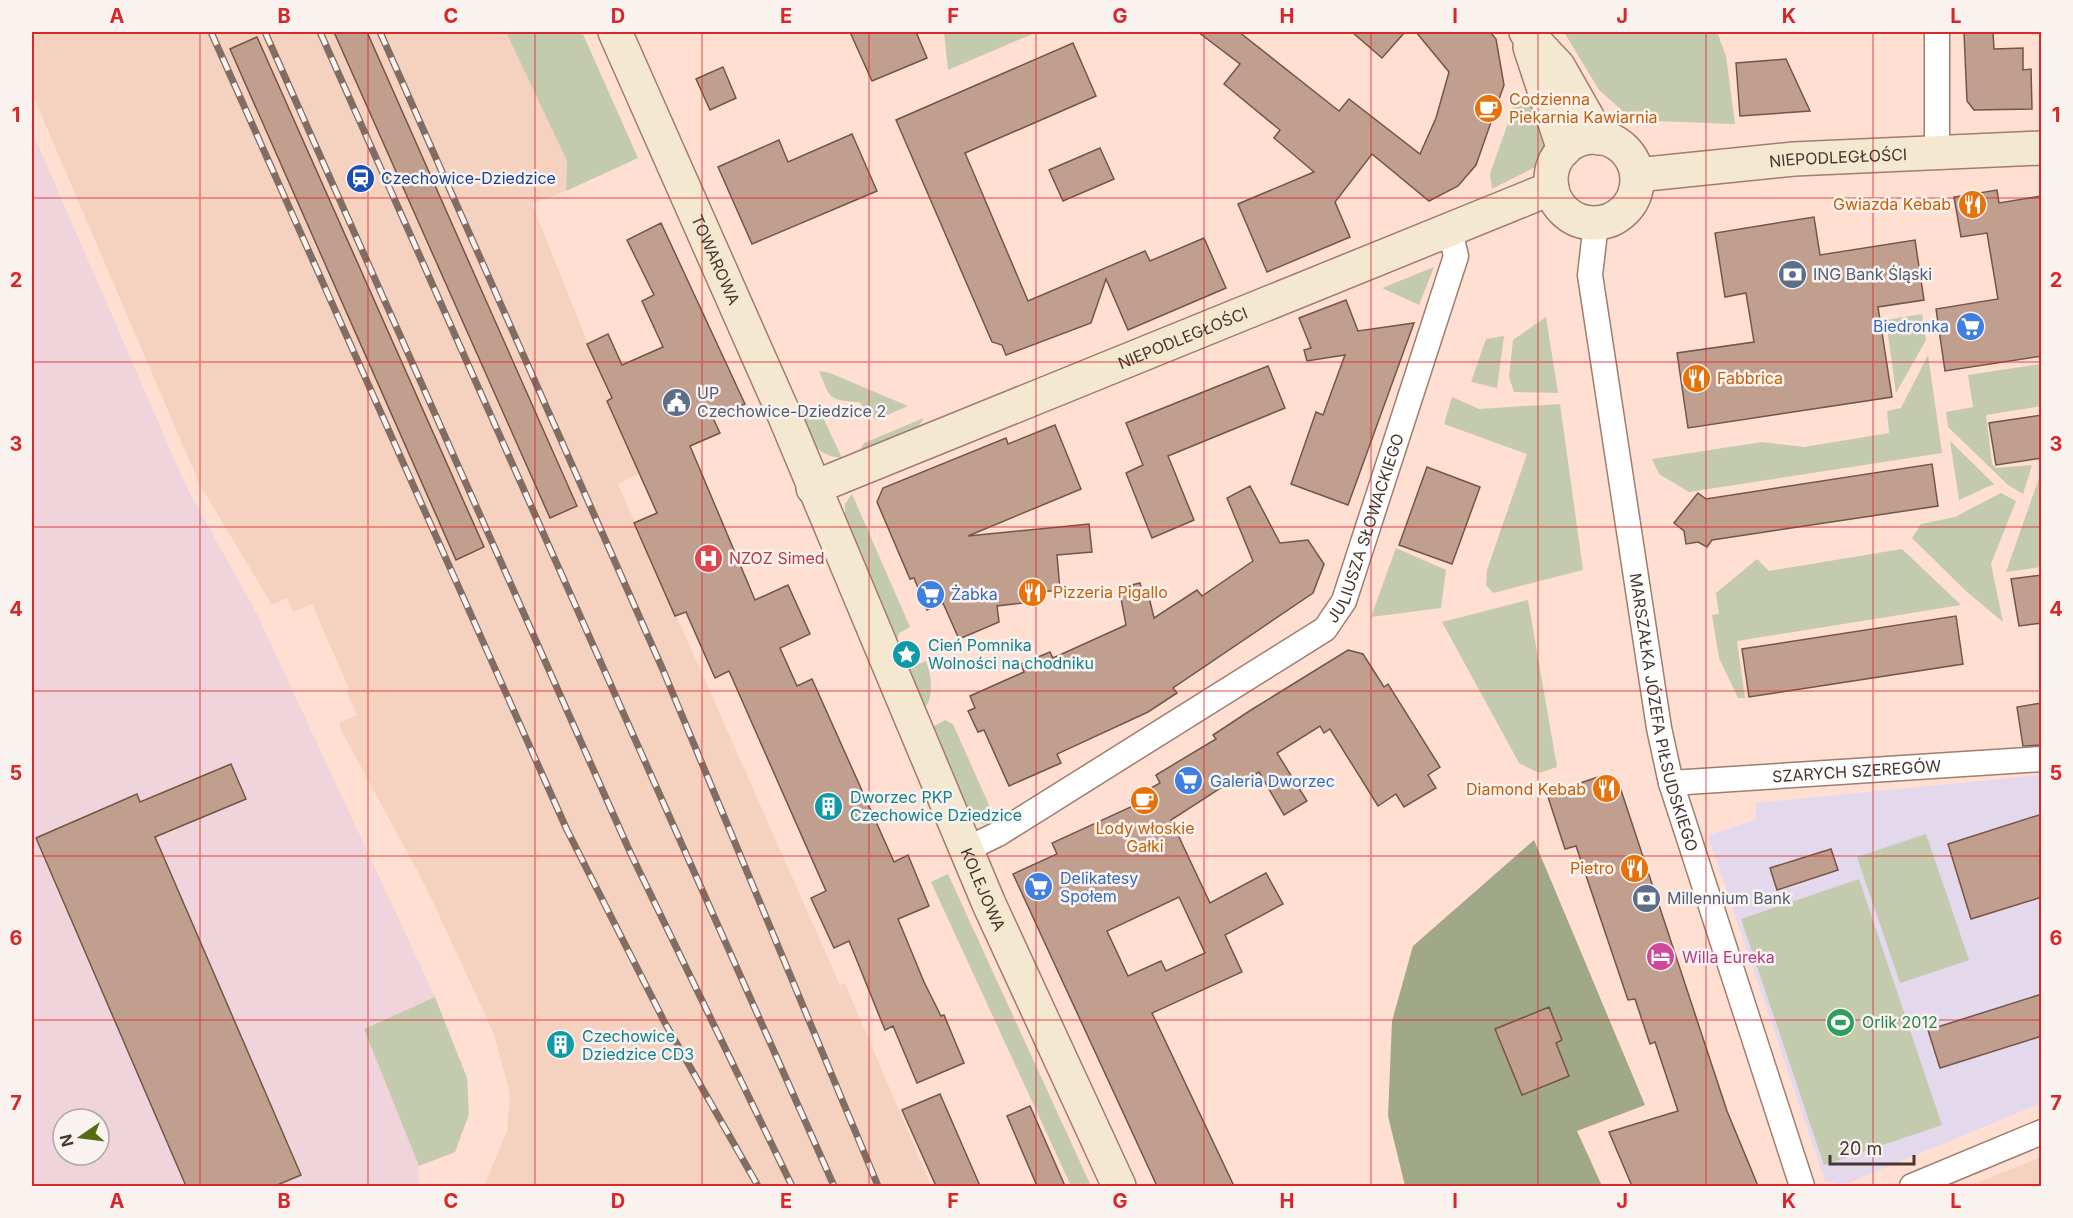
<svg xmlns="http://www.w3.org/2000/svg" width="2073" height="1218" viewBox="0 0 2073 1218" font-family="Inter,sans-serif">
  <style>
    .built { fill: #f5d1c0 }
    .industrial { fill: #efd5db; fill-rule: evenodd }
    .education { fill: #e3d8ec }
    .green { fill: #c3caae }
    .forest { fill: #a0a888 }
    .building { fill: #c09f8f; stroke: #755546; stroke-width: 1.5; fill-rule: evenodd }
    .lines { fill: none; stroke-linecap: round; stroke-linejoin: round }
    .street-casing { stroke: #a07d6d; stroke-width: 27 }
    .secondary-casing { stroke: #a07d6d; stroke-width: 36 }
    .street { stroke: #fff; stroke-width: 24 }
    .secondary { stroke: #f5e8d0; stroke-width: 33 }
    .rail-casing { stroke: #816d64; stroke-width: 7 }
    .rail { stroke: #faf2ef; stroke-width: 4.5; stroke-dasharray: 14; stroke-linecap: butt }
    .grid { fill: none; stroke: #d62828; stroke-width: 1.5; stroke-opacity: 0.55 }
    .labels { text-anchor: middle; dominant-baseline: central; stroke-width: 5; stroke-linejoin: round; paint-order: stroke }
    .food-label { font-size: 16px; fill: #c56008; stroke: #faf2ef; text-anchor: start }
    .street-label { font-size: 16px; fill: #463730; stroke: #faf2ef }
    .transit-label { font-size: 16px; fill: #164399; stroke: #faf2ef; text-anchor: start }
    .service-label { font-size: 16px; fill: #4e5e75; stroke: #faf2ef; text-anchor: start }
    .shop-label { font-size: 16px; fill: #366cbe; stroke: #faf2ef; text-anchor: start }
    .health-label { font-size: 16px; fill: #be3a42; stroke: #faf2ef; text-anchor: start }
    .culture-label { font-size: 16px; fill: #0d838f; stroke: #faf2ef; text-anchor: start }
    .hotel-label { font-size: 16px; fill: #b23c85; stroke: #faf2ef; text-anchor: start }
    .leisure-label { font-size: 16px; fill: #27864d; stroke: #faf2ef; text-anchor: start }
    .neatline { fill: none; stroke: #d62828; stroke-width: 2 }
    .grid-label { font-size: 20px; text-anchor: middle; font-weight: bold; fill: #d62828 }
  </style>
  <rect width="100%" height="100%" fill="#fedfd1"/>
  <!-- built -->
  <g class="built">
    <polygon points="32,32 506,32 567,161 566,191 532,204 640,473 618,484 840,985 845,983 931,1186 484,1186 507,1131 510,1094 494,1034 426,887 342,732 339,723 357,715 346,690 349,689 312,604 293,612 287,598 272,605 200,485 32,93"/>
    <polygon points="2041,1157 2041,1186 1969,1186"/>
  </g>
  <!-- industrial -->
  <path class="industrial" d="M32,131L186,486L257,614L435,997L364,1029L419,1166V1186H32ZM63,1119H99V1155H63Z"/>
  <!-- education -->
  <polygon class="education" points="2041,775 2041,1103 1843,1185 1825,1181 1708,836 1756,819 1756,803"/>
  <!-- green -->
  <g class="green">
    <polygon points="506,32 582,32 638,158 566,191 567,161"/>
    <polygon points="944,32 1037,32 948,70"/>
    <polygon points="1564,32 1717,32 1726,56 1735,124 1653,121 1626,114 1599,90"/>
    <polygon points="1534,93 1547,133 1539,165 1492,189 1490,174 1515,103"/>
    <polygon points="1434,267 1419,305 1382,288"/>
    <polygon points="1922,314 1926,340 1896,393 1886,320"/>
    <polygon points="1546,317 1558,393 1514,392 1509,377 1513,340"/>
    <polygon points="1504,336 1497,388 1471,382 1486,339"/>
    <polygon points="1928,355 1942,453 1689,492 1659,474 1652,459 1762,442 1804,447 1889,433 1887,411 1901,408"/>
    <polygon points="2041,364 2041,406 1986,415 1992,464 1996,468 2032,465 2023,494 2008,485 1948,427 1946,412 1973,407 1968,375"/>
    <path d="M819,371L830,373L908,406L876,420L859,402C827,400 831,399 819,371Z"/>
    <polygon points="1452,397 1479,409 1560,404 1583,570 1493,593 1486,585 1487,570 1527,454 1444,424"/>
    <path d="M811,407L819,409L842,458C811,455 811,437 801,411Z"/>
    <polygon points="924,418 918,427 860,450 864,443"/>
    <polygon points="1950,441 1994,484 1959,500"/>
    <polygon points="2041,477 2041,567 2006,572 2039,478"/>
    <polygon points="2001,493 2016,501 1991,564 2003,622 1967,592 1912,538 1921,524 1955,517"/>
    <polygon points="852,494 910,627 899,633 896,644 845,524 845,504"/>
    <polygon points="1396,548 1446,570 1441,608 1371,617"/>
    <polygon points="1902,549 1961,605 1737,641 1745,698 1738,698 1719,658 1712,615 1719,614 1716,593 1757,559 1769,571"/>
    <polygon points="1528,600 1557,767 1539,773 1519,763 1442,622"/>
    <path d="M926,661C931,673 935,699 924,708L908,669Z"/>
    <path d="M945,720L953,724L996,821C987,826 980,824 971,819L932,727Z"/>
    <polygon points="1926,834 1969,960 1900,983 1857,857"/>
    <polygon points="948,874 1091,1186 1071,1186 931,882"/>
    <polygon points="1859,879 1942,1125 1824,1165 1741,919"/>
    <polygon points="435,997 467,1078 469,1114 455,1152 419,1166 364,1029"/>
  </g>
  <!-- forest -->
  <polygon class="forest" points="1534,840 1645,1105 1577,1131 1602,1186 1405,1186 1388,1116 1392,1021 1413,946"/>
  <!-- building -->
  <g class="building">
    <polygon points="334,32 367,32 577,506 550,518"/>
    <polygon points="850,32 916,32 927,58 872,81"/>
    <polygon points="1198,32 1239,32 1339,111 1349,99 1420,154 1436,118 1449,72 1416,32 1490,32 1496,39 1504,85 1476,165 1458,186 1429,201 1372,154 1335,202 1350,237 1267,272 1238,204 1314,172 1274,138 1280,130 1224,84 1240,64"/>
    <polygon points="1352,32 1405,32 1382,58"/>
    <polygon points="1964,32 1993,32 1994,49 2023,48 2023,70 2031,69 2032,109 1974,110 1967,101"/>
    <polygon points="257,37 484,547 456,560 230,49"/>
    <polygon points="1073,43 1096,96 965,153 1028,301 1145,251 1150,261 1204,238 1226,288 1128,330 1106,279 1091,323 1006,355 1002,345 992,342 896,120"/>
    <polygon points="1786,59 1810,111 1740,116 1736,63"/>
    <polygon points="723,67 736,98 710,110 696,79"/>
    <polygon points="852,134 877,191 752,244 718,167 779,140 788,162"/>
    <polygon points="1100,148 1114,179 1063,201 1049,170"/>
    <polygon points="1997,190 1999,203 2042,196 2042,356 1945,371 1936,309 1998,299 1987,233 1961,237 1954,197"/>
    <polygon points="1814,217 1820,255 1915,240 1924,300 1878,307 1892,397 1688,428 1677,353 1754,342 1746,293 1725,297 1715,233"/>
    <polygon points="661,223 745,404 713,418 720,433 690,446 755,600 788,585 810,634 780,648 797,686 812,679 894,862 908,855 929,906 898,919 924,982 941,1016 944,1015 964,1063 917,1083 893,1026 885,1030 849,941 834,948 811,898 826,891 729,671 715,678 686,612 675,616 634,523 657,513 607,401 612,398 587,344 608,334 622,365 663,347 642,301 654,295 627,240"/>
    <polygon points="1346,300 1358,331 1414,323 1348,505 1291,484 1316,412 1323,415 1345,355 1307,361 1304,350 1311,348 1299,318"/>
    <polygon points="1268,366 1285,408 1168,456 1194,520 1152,538 1126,473 1143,465 1126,423"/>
    <polygon points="2042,415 2042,458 1996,465 1989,423"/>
    <polygon points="1055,425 1081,489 968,536 1089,524 1092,552 1057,555 1060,590 1039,592 1040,601 997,606 999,622 959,639 943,603 927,610 914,578 910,579 877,502 883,488 1006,438 1008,444"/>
    <polygon points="1932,464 1938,506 1712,540 1707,547 1698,542 1686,544 1684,531 1674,523 1698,493 1706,499"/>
    <polygon points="1427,467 1480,487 1452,564 1399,545"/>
    <polygon points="1250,486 1280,543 1308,540 1324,564 1313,593 1173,688 1177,693 1148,712 1057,754 1061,763 1009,786 984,730 978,732 968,711 975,708 970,696 1024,672 1021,664 1050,652 1053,658 1126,625 1119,588 1140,583 1144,598 1149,597 1154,618 1197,590 1202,596 1253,561 1227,498"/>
    <polygon points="2042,575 2042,623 2019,626 2011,579"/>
    <polygon points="1956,616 1963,664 1749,697 1742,649"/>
    <path d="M1348,650L1363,654L1384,687L1388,684L1440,767L1428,775L1436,788L1404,807L1396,794L1378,806L1330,729L1324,733L1320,726L1277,753L1307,801L1284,815L1259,772L1242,783L1239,776L1171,820L1210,903L1266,873L1283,904L1225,935L1242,972L1152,1013L1234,1186H1157L1013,874L1057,854L1052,843L1133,806L1130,800L1160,783L1156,775L1216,739L1213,735L1251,710ZM1179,897L1205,953L1166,971L1161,961L1128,976L1107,931Z"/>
    <polygon points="2042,703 2042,745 2023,746 2017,707"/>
    <polygon points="231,764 246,799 155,837 301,1175 275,1186 186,1186 36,838 137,794 140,802"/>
    <polygon points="1598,777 1620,787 1727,1111 1758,1186 1632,1186 1609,1132 1678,1111 1655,1042 1650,1044 1635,999 1628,1000 1576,846 1565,849 1547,794"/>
    <polygon points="2042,814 2042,897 1971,919 1948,844"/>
    <polygon points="1831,849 1838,870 1777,890 1770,868"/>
    <polygon points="2042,994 2042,1036 1940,1068 1928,1030"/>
    <polygon points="1549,1007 1562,1040 1556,1043 1569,1076 1522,1095 1495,1029"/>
    <polygon points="940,1094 980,1186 936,1186 902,1110"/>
    <polygon points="1030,1106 1065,1186 1037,1186 1007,1116"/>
  </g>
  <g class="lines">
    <defs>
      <g id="street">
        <polyline points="1937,32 1937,151"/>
        <path id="s1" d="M1596,223L1590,275L1659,728L1671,783L1802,1186"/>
        <path id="s2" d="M1671,783L2042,759"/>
        <path id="s3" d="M967,849L998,834L1325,629L1344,601L1456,256L1450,231"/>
        <polyline points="1912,1186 2042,1132"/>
      </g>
      <g id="secondary">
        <path id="s4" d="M615,32L783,412L989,904L1119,1186"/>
        <polyline points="1526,32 1558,66 1599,138"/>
        <polyline points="1530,47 1564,150"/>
        <circle cx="1594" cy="180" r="43"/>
        <path id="s5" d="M1637,175L1794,159L2042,148"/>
        <path id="s6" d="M813,488L1552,188"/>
      </g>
    </defs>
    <!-- street casing -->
    <use href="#street" class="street-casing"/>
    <!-- secondary casing -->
    <use href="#secondary" class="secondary-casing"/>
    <!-- street -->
    <use href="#street" class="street"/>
    <!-- secondary -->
    <use href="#secondary" class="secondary"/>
    <defs>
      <g id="rail">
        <polyline points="211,32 567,830 665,1023 758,1186"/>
        <polyline points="265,32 630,852 792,1186"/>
        <polyline points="320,32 834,1186"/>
        <polyline points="380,32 663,670 878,1186"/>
      </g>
    </defs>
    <!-- rail casing -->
    <use href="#rail" class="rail-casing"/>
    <!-- rail -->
    <use href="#rail" class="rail"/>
  </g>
  <!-- grid -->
  <path class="grid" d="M200,32V1186M368,32V1186M535,32V1186M702,32V1186M869,32V1186M1036,32V1186M1204,32V1186M1371,32V1186M1538,32V1186M1706,32V1186M1873,32V1186M32,198H2042M32,362H2042M32,527H2042M32,691H2042M32,856H2042M32,1020H2042"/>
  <!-- icons -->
  <defs>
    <symbol id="cafe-disc" viewBox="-11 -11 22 22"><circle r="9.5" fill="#e8710a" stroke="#faf2ef"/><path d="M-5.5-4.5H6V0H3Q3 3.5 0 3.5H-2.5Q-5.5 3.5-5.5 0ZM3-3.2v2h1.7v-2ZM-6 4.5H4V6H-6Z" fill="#fff"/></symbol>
    <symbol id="station-disc" viewBox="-11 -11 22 22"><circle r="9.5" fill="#1a4fb4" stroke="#faf2ef"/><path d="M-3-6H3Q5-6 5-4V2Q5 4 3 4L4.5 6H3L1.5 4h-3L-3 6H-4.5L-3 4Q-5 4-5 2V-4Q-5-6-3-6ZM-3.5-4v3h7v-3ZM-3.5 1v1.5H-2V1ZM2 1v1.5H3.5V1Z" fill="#fff"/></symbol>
    <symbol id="restaurant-disc" viewBox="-11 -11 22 22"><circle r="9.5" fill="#e8710a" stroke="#faf2ef"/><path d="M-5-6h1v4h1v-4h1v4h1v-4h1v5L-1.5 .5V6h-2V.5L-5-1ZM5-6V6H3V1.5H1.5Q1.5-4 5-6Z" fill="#fff"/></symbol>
    <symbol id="bank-disc" viewBox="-11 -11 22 22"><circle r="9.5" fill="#5c6f8a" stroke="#faf2ef"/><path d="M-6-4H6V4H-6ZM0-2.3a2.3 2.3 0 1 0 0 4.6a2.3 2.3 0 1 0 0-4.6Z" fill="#fff"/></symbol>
    <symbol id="supermarket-disc" viewBox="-11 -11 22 22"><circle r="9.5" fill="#3f7fe0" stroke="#faf2ef"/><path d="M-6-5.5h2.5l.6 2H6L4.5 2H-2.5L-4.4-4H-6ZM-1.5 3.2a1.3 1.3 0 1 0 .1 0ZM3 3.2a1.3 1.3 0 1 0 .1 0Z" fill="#fff"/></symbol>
    <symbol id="civic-disc" viewBox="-11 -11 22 22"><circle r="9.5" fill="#5c6f8a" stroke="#faf2ef"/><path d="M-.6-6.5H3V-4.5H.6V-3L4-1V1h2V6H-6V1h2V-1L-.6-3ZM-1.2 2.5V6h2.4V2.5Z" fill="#fff"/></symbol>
    <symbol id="hospital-disc" viewBox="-11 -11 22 22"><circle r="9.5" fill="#e0444e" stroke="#faf2ef"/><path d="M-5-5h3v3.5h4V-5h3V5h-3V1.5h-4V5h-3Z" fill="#fff"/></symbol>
    <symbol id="sight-disc" viewBox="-11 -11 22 22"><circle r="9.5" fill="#0f9aa8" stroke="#faf2ef"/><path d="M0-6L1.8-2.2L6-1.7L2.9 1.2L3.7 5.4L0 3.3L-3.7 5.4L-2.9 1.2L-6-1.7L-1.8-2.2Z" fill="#fff"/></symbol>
    <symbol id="building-disc" viewBox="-11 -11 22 22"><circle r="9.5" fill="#0f9aa8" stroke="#faf2ef"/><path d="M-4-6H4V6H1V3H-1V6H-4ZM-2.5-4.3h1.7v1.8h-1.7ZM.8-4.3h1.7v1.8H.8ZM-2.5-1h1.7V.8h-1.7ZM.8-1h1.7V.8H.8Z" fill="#fff"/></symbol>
    <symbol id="hotel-disc" viewBox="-11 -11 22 22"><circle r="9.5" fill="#d1479c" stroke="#faf2ef"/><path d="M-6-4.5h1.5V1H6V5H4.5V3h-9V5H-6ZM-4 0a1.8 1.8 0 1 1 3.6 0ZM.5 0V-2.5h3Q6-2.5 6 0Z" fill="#fff"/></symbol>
    <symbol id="stadium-disc" viewBox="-11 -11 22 22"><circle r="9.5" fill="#2e9e5b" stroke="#faf2ef"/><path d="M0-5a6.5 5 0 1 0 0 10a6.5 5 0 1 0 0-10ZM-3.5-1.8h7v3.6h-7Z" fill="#fff"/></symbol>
  </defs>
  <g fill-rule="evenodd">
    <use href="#cafe-disc" x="1472" y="92" width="33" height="33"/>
    <use href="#station-disc" x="344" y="162" width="33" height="33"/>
    <use href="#restaurant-disc" x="1956" y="188" width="33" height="33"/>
    <use href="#bank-disc" x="1776" y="258" width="33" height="33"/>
    <use href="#supermarket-disc" x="1954" y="310" width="33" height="33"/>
    <use href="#restaurant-disc" x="1680" y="362" width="33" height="33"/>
    <use href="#civic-disc" x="660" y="386" width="33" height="33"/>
    <use href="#hospital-disc" x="692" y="542" width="33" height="33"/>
    <use href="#restaurant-disc" x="1016" y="576" width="33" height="33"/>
    <use href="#supermarket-disc" x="914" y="578" width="33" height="33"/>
    <use href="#sight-disc" x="890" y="638" width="33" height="33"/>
    <use href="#supermarket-disc" x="1172" y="764" width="33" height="33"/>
    <use href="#restaurant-disc" x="1590" y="772" width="33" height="33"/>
    <use href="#cafe-disc" x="1128" y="784" width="33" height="33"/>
    <use href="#building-disc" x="812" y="790" width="33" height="33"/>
    <use href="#restaurant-disc" x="1618" y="852" width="33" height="33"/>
    <use href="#supermarket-disc" x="1022" y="870" width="33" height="33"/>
    <use href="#bank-disc" x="1630" y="882" width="33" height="33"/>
    <use href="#hotel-disc" x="1644" y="940" width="33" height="33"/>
    <use href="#stadium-disc" x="1824" y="1006" width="33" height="33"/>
    <use href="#building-disc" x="544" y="1028" width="33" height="33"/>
  </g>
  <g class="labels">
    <!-- food labels -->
    <g class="food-label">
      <text x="1509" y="99">Codzienna<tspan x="1509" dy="18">Piekarnia Kawiarnia</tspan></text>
      <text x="1951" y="204" text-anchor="end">Gwiazda Kebab</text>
      <text x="1717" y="378">Fabbrica</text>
      <text x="1053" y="592">Pizzeria Pigallo</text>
      <text x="1586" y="789" text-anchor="end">Diamond Kebab</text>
      <text x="1145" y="828" text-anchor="middle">Lody włoskie<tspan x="1145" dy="18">Gałki</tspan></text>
      <text x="1614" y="868" text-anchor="end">Pietro</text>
    </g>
    <!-- street labels -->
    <g class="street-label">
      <text stroke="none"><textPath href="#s5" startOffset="202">NIEPODLEGŁOŚCI</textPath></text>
      <text stroke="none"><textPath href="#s4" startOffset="249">TOWAROWA</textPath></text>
      <text stroke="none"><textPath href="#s6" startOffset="399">NIEPODLEGŁOŚCI</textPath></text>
      <text stroke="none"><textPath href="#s3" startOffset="530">JULIUSZA SŁOWACKIEGO</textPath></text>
      <text stroke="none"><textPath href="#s1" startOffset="496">MARSZAŁKA JÓZEFA PIŁSUDSKIEGO</textPath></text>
      <text stroke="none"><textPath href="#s2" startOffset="186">SZARYCH SZEREGÓW</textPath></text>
      <text stroke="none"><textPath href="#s4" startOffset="933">KOLEJOWA</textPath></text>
    </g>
    <!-- transit labels -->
    <g class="transit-label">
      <text x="381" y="178">Czechowice-Dziedzice</text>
    </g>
    <!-- service labels -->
    <g class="service-label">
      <text x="1813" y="274">ING Bank Śląski</text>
      <text x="697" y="393">UP<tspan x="697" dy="18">Czechowice-Dziedzice 2</tspan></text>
      <text x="1667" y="898">Millennium Bank</text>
    </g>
    <!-- shop labels -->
    <g class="shop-label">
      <text x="1949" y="326" text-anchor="end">Biedronka</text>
      <text x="951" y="594">Żabka</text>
      <text x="1210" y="781">Galeria Dworzec</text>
      <text x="1060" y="878">Delikatesy<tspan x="1060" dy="18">Społem</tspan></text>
    </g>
    <!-- health labels -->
    <g class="health-label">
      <text x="729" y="558">NZOZ Simed</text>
    </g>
    <!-- culture labels -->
    <g class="culture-label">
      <text x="928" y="645">Cień Pomnika<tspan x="928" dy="18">Wolności na chodniku</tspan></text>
      <text x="850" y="797">Dworzec PKP<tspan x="850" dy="18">Czechowice Dziedzice</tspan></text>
      <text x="582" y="1036">Czechowice<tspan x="582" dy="18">Dziedzice CD3</tspan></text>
    </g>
    <!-- hotel labels -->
    <g class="hotel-label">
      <text x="1682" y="957">Willa Eureka</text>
    </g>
    <!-- leisure labels -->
    <g class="leisure-label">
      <text x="1862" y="1022">Orlik 2012</text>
    </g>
  </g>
  <!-- border -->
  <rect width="2073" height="1218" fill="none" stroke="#faf2ef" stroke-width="66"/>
  <!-- north arrow -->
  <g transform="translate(81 1137) rotate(256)"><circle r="28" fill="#faf2ef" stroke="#b2a7a3" stroke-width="1.5"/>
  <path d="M0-4.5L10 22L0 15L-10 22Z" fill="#596a15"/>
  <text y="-9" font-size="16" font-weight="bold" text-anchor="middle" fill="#463730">N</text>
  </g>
  <!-- scale -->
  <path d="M1830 1155v9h84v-9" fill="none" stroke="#463730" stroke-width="3"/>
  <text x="1839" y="1155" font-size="18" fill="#463730" stroke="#faf2ef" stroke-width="4.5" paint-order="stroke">20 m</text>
  <rect x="33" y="33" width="2007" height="1152" class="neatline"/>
  <g class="grid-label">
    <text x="117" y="23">A</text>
    <text x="284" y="23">B</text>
    <text x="451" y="23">C</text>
    <text x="618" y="23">D</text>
    <text x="786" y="23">E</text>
    <text x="953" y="23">F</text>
    <text x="1120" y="23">G</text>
    <text x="1287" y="23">H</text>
    <text x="1455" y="23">I</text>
    <text x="1622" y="23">J</text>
    <text x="1789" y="23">K</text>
    <text x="1956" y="23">L</text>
    <text x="16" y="122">1</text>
    <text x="2056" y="122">1</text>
    <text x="16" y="287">2</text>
    <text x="2056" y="287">2</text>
    <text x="16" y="451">3</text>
    <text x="2056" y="451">3</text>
    <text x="16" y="616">4</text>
    <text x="2056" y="616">4</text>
    <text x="16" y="780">5</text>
    <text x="2056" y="780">5</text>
    <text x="16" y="945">6</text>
    <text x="2056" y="945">6</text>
    <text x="16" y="1110">7</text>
    <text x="2056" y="1110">7</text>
    <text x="117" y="1208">A</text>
    <text x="284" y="1208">B</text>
    <text x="451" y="1208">C</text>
    <text x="618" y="1208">D</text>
    <text x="786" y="1208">E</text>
    <text x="953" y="1208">F</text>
    <text x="1120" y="1208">G</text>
    <text x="1287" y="1208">H</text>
    <text x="1455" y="1208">I</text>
    <text x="1622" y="1208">J</text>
    <text x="1789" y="1208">K</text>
    <text x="1956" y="1208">L</text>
  </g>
</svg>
